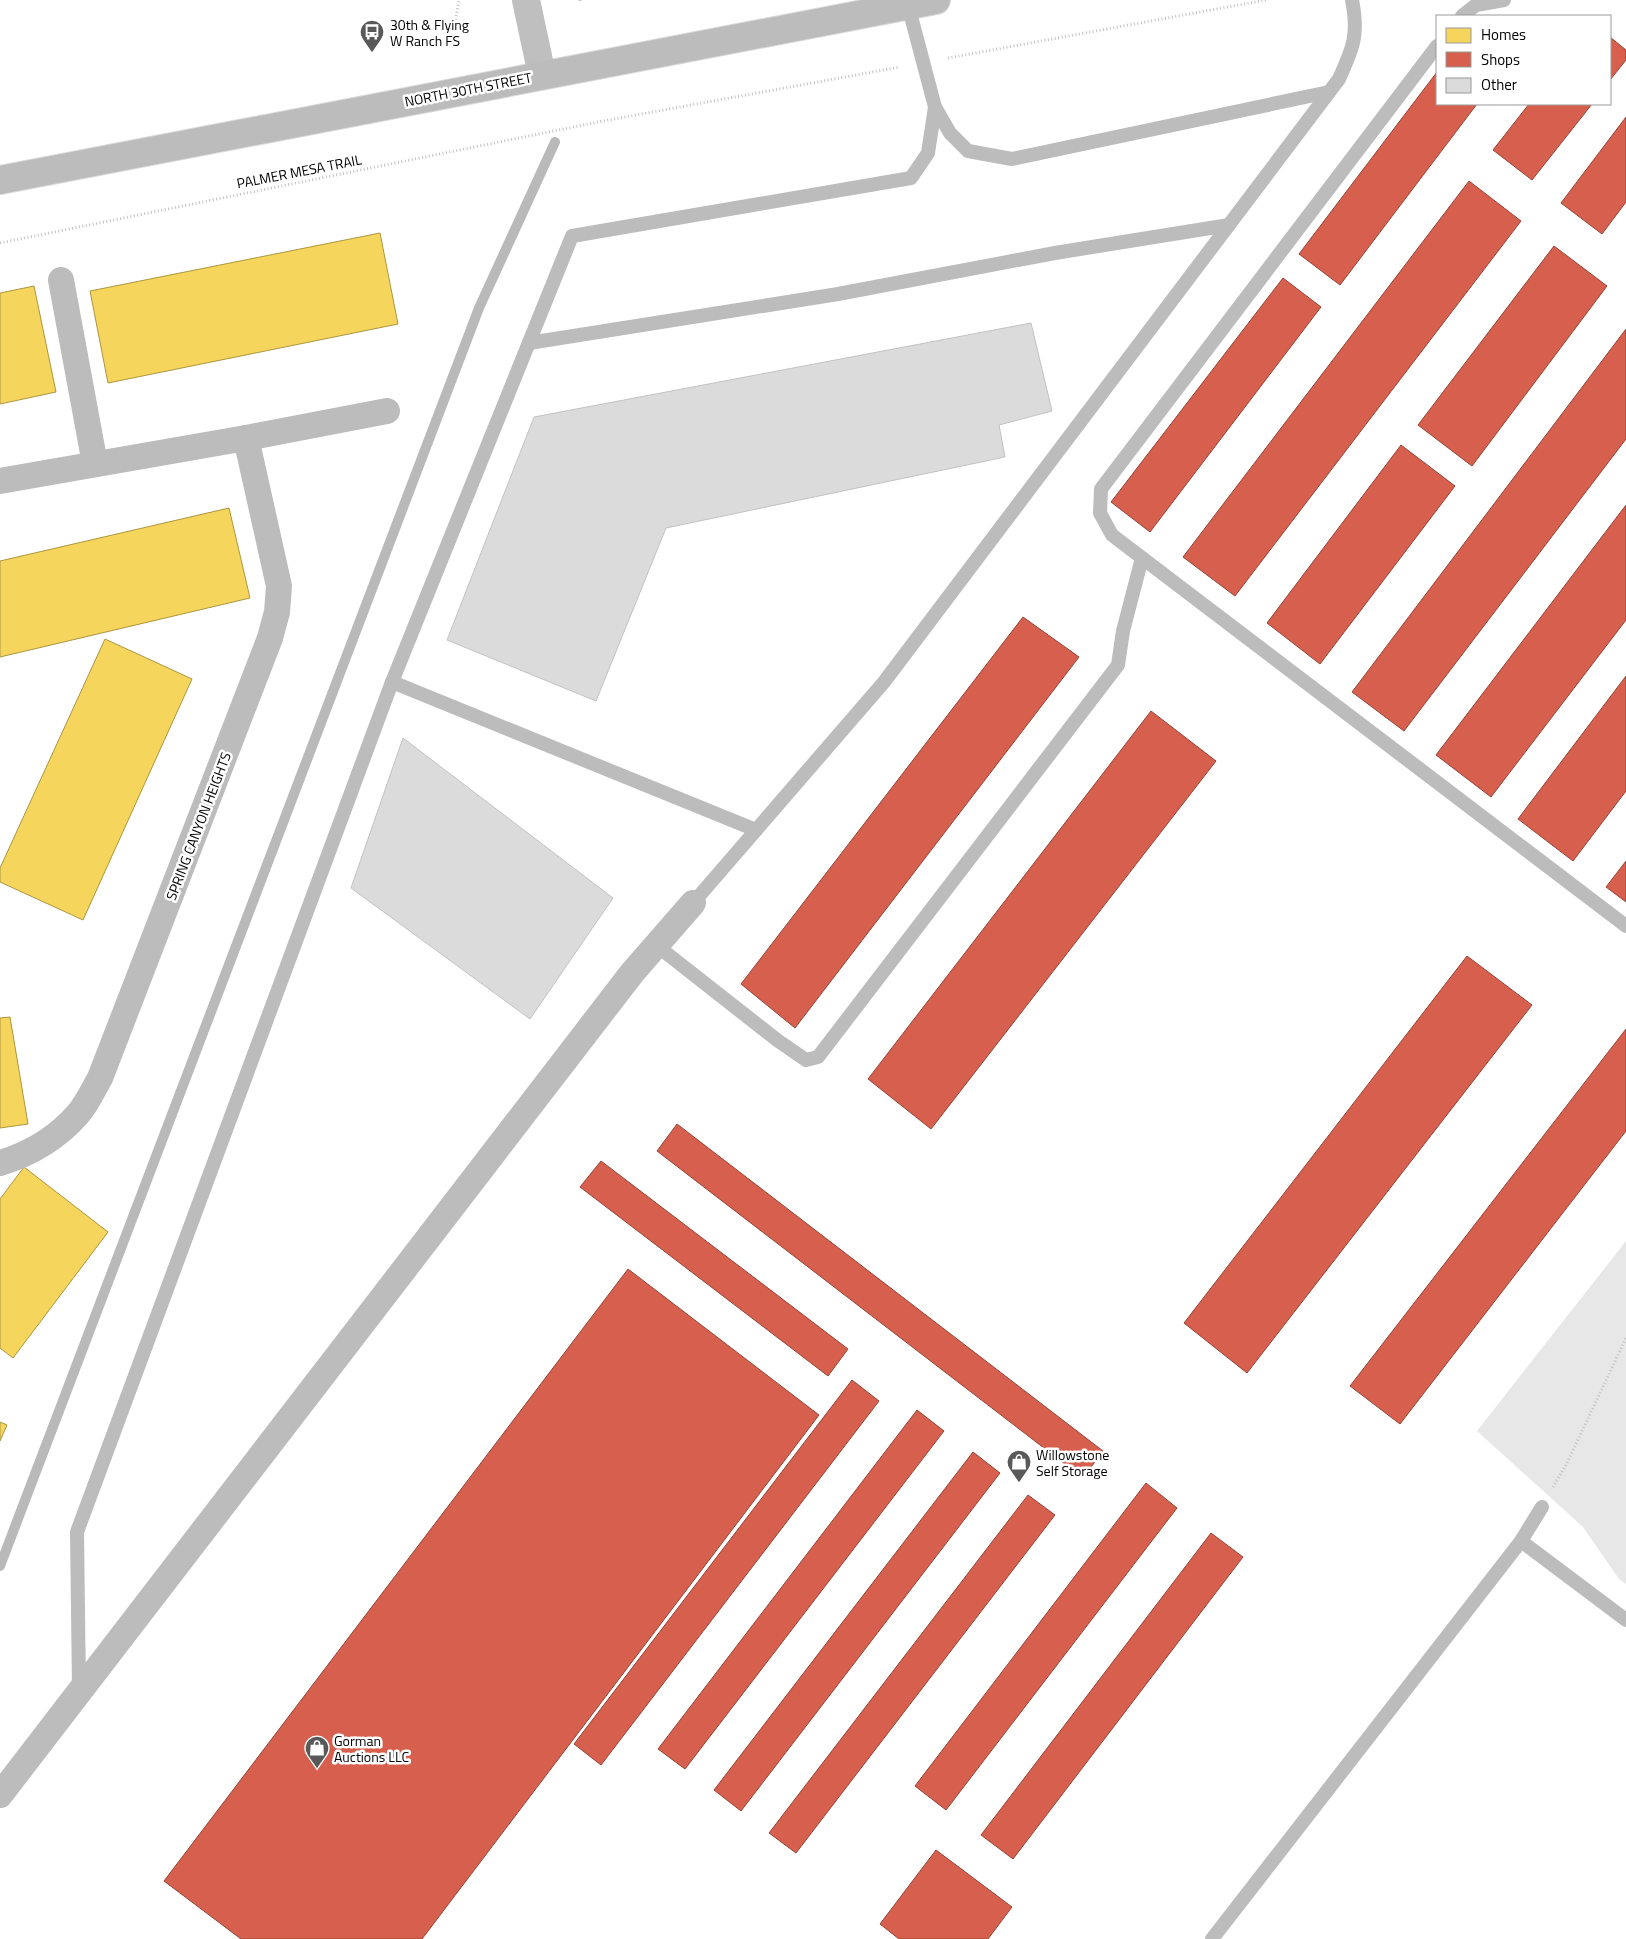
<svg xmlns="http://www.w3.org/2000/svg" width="1626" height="1939" viewBox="0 0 1626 1939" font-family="'Titillium Web',sans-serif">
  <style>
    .green { fill: #e7e7e7 }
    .homes { fill: #f6d55c; stroke: #ac9540 }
    .shops { fill: #d6604d; stroke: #964336 }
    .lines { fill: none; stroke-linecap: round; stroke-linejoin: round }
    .stream { stroke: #b9b9b9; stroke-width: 10 }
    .building { fill: #dbdbdb; stroke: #c2c2c2 }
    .primary-casing { stroke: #dbdbdb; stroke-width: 30 }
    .path { stroke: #c2c2c2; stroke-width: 3; stroke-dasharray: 1 2.5; stroke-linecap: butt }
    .lane { stroke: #bcbcbc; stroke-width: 14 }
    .street { stroke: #bcbcbc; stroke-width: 26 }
    .secondary { stroke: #bfbfbf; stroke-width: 28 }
    .primary { stroke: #bcbcbc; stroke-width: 28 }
    .labels { text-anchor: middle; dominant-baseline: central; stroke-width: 5; stroke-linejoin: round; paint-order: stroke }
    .poi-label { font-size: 14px; fill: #000; stroke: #fff; text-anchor: start }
    .street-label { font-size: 14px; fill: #000; stroke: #fff }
  </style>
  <rect width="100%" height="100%" fill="#fff"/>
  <!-- green -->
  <polygon class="green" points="1626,1241 1626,1584 1619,1579 1583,1527 1477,1431"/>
  <!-- homes -->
  <g class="homes">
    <polygon points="380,233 398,324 108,383 90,291"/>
    <polygon points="34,286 56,392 0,404 0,293"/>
    <polygon points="229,508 250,598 0,657 0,561"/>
    <polygon points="105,639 192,679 83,920 0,882 0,868"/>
    <polygon points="10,1017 28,1124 0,1128 0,1018"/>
    <polygon points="24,1167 108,1232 13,1358 0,1348 0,1199"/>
    <polygon points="0,1422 7,1425 0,1441"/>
  </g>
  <!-- shops -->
  <g class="shops">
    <polygon points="1610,37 1626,50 1626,60 1610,80"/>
    <polygon points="1437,72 1437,104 1477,104 1340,285 1299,254"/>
    <polygon points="1529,104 1592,104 1532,180 1493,150"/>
    <polygon points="1626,117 1626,202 1602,234 1561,203"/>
    <polygon points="1469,181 1521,221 1235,596 1183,557"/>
    <polygon points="1554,246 1607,286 1472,466 1418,425"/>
    <polygon points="1283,278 1321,307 1150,532 1111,502"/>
    <polygon points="1626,329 1626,439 1404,731 1352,692"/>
    <polygon points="1401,445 1455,486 1320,664 1267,623"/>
    <polygon points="1626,505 1626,620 1491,797 1436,755"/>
    <polygon points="1023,617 1079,657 795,1028 741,984"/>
    <polygon points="1626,676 1626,791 1573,861 1518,819"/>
    <polygon points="1151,711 1216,761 931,1129 868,1079"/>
    <polygon points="1626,861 1626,902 1606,887"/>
    <polygon points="1467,956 1532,1005 1247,1373 1184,1323"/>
    <polygon points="1626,1029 1626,1131 1400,1424 1350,1386"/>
    <polygon points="677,1124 1103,1451 1083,1478 657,1151"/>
    <polygon points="601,1161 848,1349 828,1376 580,1187"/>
    <polygon points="628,1269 819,1415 422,1939 241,1939 164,1881"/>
    <polygon points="852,1380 879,1401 601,1765 574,1744"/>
    <polygon points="917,1410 944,1431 685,1769 658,1749"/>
    <polygon points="973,1452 1000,1473 741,1811 714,1790"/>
    <polygon points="1146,1483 1177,1508 946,1810 915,1786"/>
    <polygon points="1028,1495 1055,1515 796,1853 769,1833"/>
    <polygon points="1211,1533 1243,1557 1013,1859 981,1835"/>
    <polygon points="936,1850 1012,1907 988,1939 899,1939 880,1924"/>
  </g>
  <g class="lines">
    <!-- stream -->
    <polyline class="stream" points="0,1566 479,308 555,142"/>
  </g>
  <!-- building -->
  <g class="building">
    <polygon points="1031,323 1052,411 999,425 1005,457 666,528 596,701 447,640 534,417"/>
    <polygon points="403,738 613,898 530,1019 351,888"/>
  </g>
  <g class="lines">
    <defs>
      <polyline id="primary" points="0,180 936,0"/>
    </defs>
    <!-- primary casing -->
    <use href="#primary" class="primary-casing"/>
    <!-- path -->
    <g class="path">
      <polyline points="580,0 580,1"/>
      <polyline points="455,23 459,0"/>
      <polyline points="948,58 1266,0"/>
      <polyline points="0,243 603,121 900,67"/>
      <polyline points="1553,1487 1566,1465 1626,1338"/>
    </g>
    <!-- lane -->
    <g class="lane">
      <polyline points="1462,16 1476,5 1504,0"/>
      <polyline points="1437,46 1101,489 1100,513 1112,535 1626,926"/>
      <polyline points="935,107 950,133 968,151 1012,159 1329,92"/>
      <polyline points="529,343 838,294 1055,253 1229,225"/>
      <polyline points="392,682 756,830"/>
      <path d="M693,903L884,682L1339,79C1353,48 1359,35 1352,0"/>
      <polyline points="656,945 777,1040 806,1060 818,1057 1118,665 1123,631 1142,558"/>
      <polyline points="1521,1541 1626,1620"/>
      <polyline points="79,1689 77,1532 392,682 572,236 911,178 928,153 935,107 908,5"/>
      <polyline points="1212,1939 1521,1541 1542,1507"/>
    </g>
    <!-- street -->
    <g class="street">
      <polyline points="61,280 95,464"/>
      <polyline points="0,481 246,438 387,411"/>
      <path d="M0,1163C30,1154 57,1138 78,1114C87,1104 93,1090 100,1078L270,638L277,612L279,586L246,438"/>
      <polyline points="0,1795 632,973 693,903"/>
    </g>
    <!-- secondary -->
    <polyline class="secondary" points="526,0 542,75"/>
    <!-- primary -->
    <use href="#primary" class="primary"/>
  </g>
  <!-- icons -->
  <defs>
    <symbol id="bus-pin" viewBox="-11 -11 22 30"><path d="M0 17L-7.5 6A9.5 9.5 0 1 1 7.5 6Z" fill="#595959" stroke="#fff"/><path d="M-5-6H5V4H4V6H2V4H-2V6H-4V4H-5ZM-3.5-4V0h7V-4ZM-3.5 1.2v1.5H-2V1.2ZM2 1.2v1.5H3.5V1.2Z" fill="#fff"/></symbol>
    <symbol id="shop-pin" viewBox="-11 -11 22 30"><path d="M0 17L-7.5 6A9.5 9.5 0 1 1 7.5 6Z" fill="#595959" stroke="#fff"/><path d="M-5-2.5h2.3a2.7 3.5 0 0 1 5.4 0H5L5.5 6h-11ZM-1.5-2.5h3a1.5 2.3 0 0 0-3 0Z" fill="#fff"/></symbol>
  </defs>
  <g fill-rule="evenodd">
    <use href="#bus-pin" x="358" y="18" width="28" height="38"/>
    <use href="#shop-pin" x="1005" y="1448" width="28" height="38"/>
    <use href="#shop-pin" x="303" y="1734" width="28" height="38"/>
  </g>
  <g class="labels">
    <!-- poi labels -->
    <g class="poi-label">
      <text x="390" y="24">30th &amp; Flying<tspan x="390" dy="16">W Ranch FS</tspan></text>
      <text x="1036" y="1454">Willowstone<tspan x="1036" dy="16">Self Storage</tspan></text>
      <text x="334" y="1740">Gorman<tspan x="334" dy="16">Auctions LLC</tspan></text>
    </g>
    <!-- street labels -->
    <g class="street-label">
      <text transform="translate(468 89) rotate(-11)">NORTH 30TH STREET</text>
      <text transform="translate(299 171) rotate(-11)">PALMER MESA TRAIL</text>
      <text transform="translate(198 826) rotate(-69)">SPRING CANYON HEIGHTS</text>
    </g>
  </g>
  <!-- legend -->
  <rect x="1436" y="15" width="175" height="90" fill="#ffffff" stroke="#999999"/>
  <rect x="1446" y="28" width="25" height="15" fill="#f6d55c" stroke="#999999"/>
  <text x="1481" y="40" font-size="15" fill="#000000">Homes</text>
  <rect x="1446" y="52" width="25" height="15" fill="#d6604d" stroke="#999999"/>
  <text x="1481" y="65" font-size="15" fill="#000000">Shops</text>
  <rect x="1446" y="78" width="25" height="15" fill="#dbdbdb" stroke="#999999"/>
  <text x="1481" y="90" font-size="15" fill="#000000">Other</text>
</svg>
